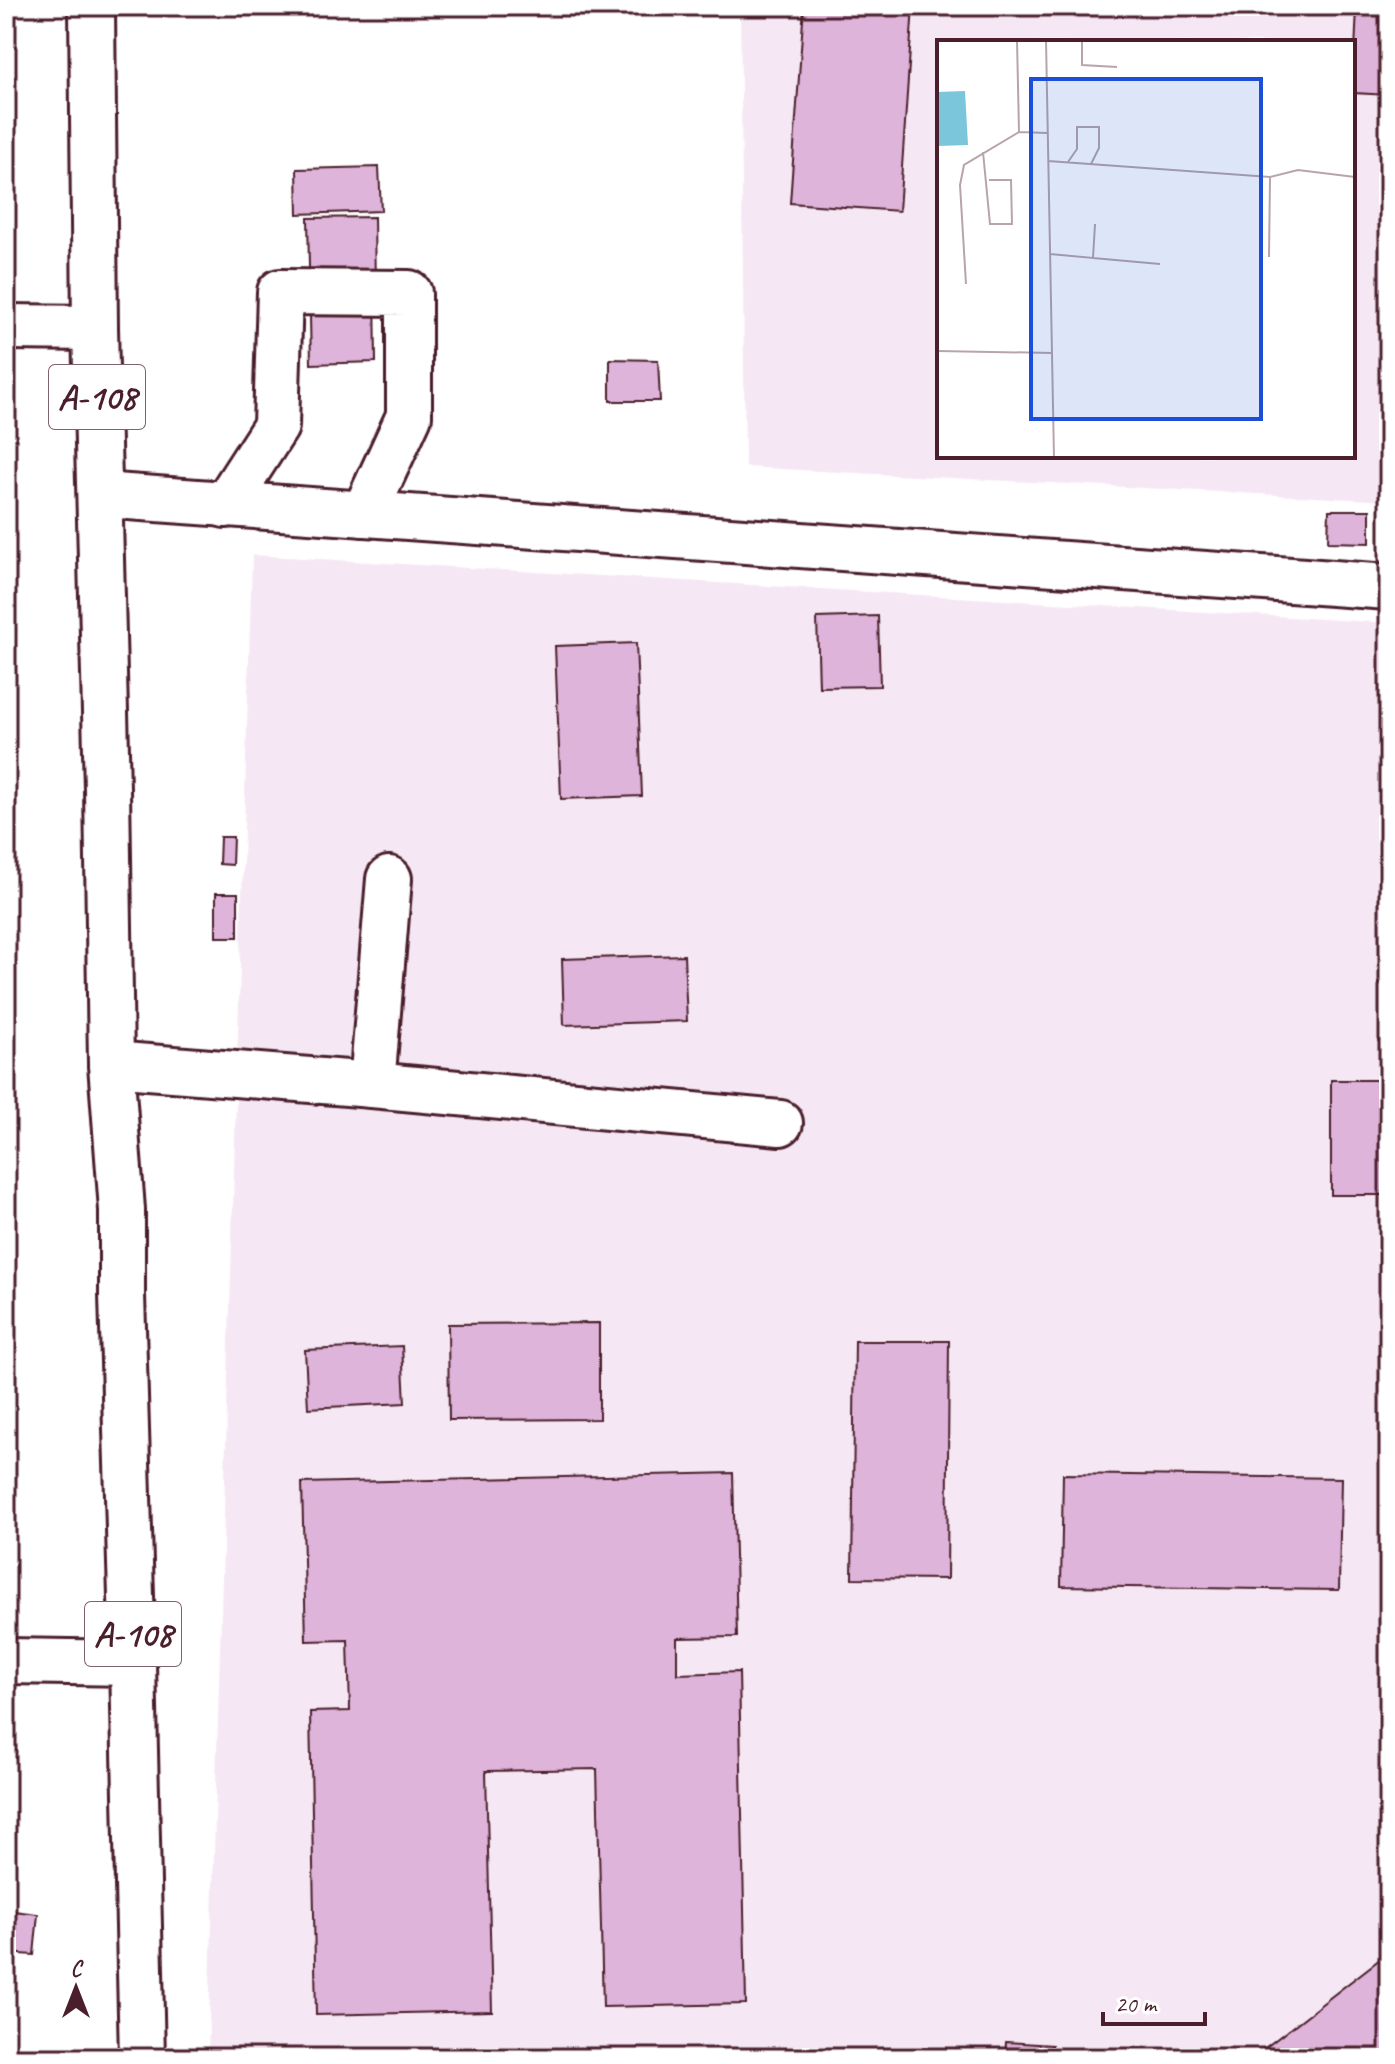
<svg xmlns="http://www.w3.org/2000/svg" width="1395" height="2064" viewBox="0 0 1395 2064" font-family="Caveat,sans-serif">
  <style>
    .built { fill: #f5e8f4; fill-rule: evenodd }
    .building { fill: #deb4da; stroke: #4a1f2b; stroke-width: 2 }
    .lines { fill: none; stroke-linecap: round; stroke-linejoin: round }
    .minor-casing { stroke: #4a1f2b; stroke-width: 50 }
    .highway-casing { stroke: #4a1f2b; stroke-width: 50 }
    .minor { stroke: #fff; stroke-width: 44 }
    .highway { stroke: #fff; stroke-width: 44 }
    .labels { text-anchor: middle; dominant-baseline: central; stroke-width: 7; stroke-linejoin: round; paint-order: stroke }
    .shield { fill: #fff; stroke: #80626b; stroke-width: 2 }
    .shield-label { font-size: 36px; font-weight: bold; fill: #4a1f2b }
    .inset-road { fill: none; stroke: #b7a5aa; stroke-width: 2 }
    .view { fill: #1d4ed8; fill-opacity: 0.15; stroke: #1d4ed8; stroke-width: 4 }
    .inset-edge { fill: none; stroke: #4a1f2b; stroke-width: 4 }
  </style>
  <rect width="100%" height="100%" fill="#fff"/>
  <filter id="ink" filterUnits="userSpaceOnUse"><feTurbulence type="fractalNoise" baseFrequency=".0125" numOctaves="2"/><feDisplacementMap in="SourceGraphic" scale="16" xChannelSelector="R" yChannelSelector="G"/><feConvolveMatrix kernelMatrix="1 2 1 2 8 2 1 2 1" color-interpolation-filters="sRGB"/></filter>
  <g filter="url(#ink)">
    <!-- built -->
    <g class="built">
      <path d="M740,6H1389V501L745,467ZM939,42H1353V456H939Z"/>
      <polygon points="252,555 1389,623 1389,2058 208,2058"/>
    </g>
    <!-- building -->
    <g class="building">
      <polygon points="804,6 913,6 899,211 790,203"/>
      <polygon points="1357,8 1389,11 1389,95 1353,93"/>
      <polygon points="379,167 381,211 298,214 297,169"/>
      <polygon points="374,217 376,362 311,364 308,218"/>
      <polygon points="610,359 658,360 660,401 610,401"/>
      <polygon points="1329,510 1370,510 1370,543 1328,542"/>
      <polygon points="878,616 880,686 819,687 817,618"/>
      <polygon points="636,643 642,796 561,799 555,646"/>
      <polygon points="220,837 233,837 232,865 219,864"/>
      <rect x="216" y="893" width="22" height="44"/>
      <polygon points="684,955 687,1021 564,1025 562,959"/>
      <rect x="1331" y="1080" width="58" height="115"/>
      <polygon points="599,1323 599,1419 449,1420 448,1324"/>
      <polygon points="855,1341 949,1341 947,1579 852,1578"/>
      <polygon points="402,1346 405,1403 308,1408 305,1350"/>
      <polygon points="733,1473 737,1637 677,1638 677,1674 739,1672 746,2004 603,2007 597,1769 486,1771 492,2011 316,2015 310,1712 350,1711 348,1640 306,1641 302,1483"/>
      <polygon points="1063,1474 1341,1478 1339,1590 1061,1586"/>
      <polygon points="6,1910 38,1914 34,1955 6,1953"/>
      <polygon points="1389,1952 1389,2058 1252,2058"/>
      <polygon points="1006,2042 1052,2045 1051,2058 1005,2058"/>
    </g>
    <g class="lines">
      <defs>
        <g id="minor">
          <polyline points="6,327 95,328"/>
          <polyline points="100,495 1389,587"/>
          <polyline points="225,505 276,426 280,292 409,293 409,416 364,514"/>
          <polyline points="111,1064 372,1085 389,879"/>
          <polyline points="372,1085 780,1123"/>
          <polyline points="6,1661 133,1663"/>
        </g>
        <polyline id="highway" points="92,6 95,328 107,789 111,1064 122,1210 122,1295 133,1663 142,2058"/>
      </defs>
      <!-- minor casing -->
      <use href="#minor" class="minor-casing"/>
      <!-- highway casing -->
      <use href="#highway" class="highway-casing"/>
      <!-- minor -->
      <use href="#minor" class="minor"/>
      <!-- highway -->
      <use href="#highway" class="highway"/>
    </g>
  </g>
  <g class="labels">
    <!-- shield labels -->
    <g class="shield">
      <rect x="49" y="365" width="96" height="64" rx="6"/>
      <rect x="85" y="1602" width="96" height="64" rx="6"/>
    </g>
    <g class="shield-label">
      <text x="97" y="397">А-108</text>
      <text x="133" y="1634">А-108</text>
    </g>
  </g>
  <!-- overview -->
  <g transform="translate(937 40)">
    <rect width="418" height="418" fill="#fff"/>
    <path d="M28,51L31,105L1,106L0,52Z" fill="#7bc6da"/>
    <path class="inset-road" d="M80,0L82,92M109,0L117,418M145,0V25L180,27M46,112L53,184H75L74,140H52M111,121L333,137L361,130L418,137M131,122L140,109V87H162V108L154,124M113,214L156,218L158,184M332,217L333,137M156,218L223,224M29,244L23,145L27,125L82,92L110,93M0,311L116,313M0,378L1,418"/>
    <path class="view" d="M94,39H324V379H94Z"/>
    <rect width="418" height="418" class="inset-edge"/>
  </g>
  <!-- margin -->
  <rect width="1395" height="2064" fill="none" stroke="#fff" stroke-width="32"/>
  <rect x="16" y="16" width="1363" height="2032" fill="none" stroke="#4a1f2b" stroke-width="3" filter="url(#ink)"/>
  <!-- north arrow -->
  <g transform="translate(76 1988)" stroke="#ffffff" stroke-width="6" paint-order="stroke">
  <path d="M0-6L14 30L0 20L-14 30Z" fill="#4a1f2b"/>
  <text y="-12" font-size="22" font-weight="bold" text-anchor="middle" fill="#4a1f2b">С</text>
  </g>
  <!-- scale -->
  <path d="M1103 2012v12h102v-12" fill="none" stroke="#4a1f2b" stroke-width="4"/>
  <text x="1115" y="2012" font-size="24" fill="#4a1f2b" stroke="#ffffff" stroke-width="6" paint-order="stroke">20 m</text>
</svg>
